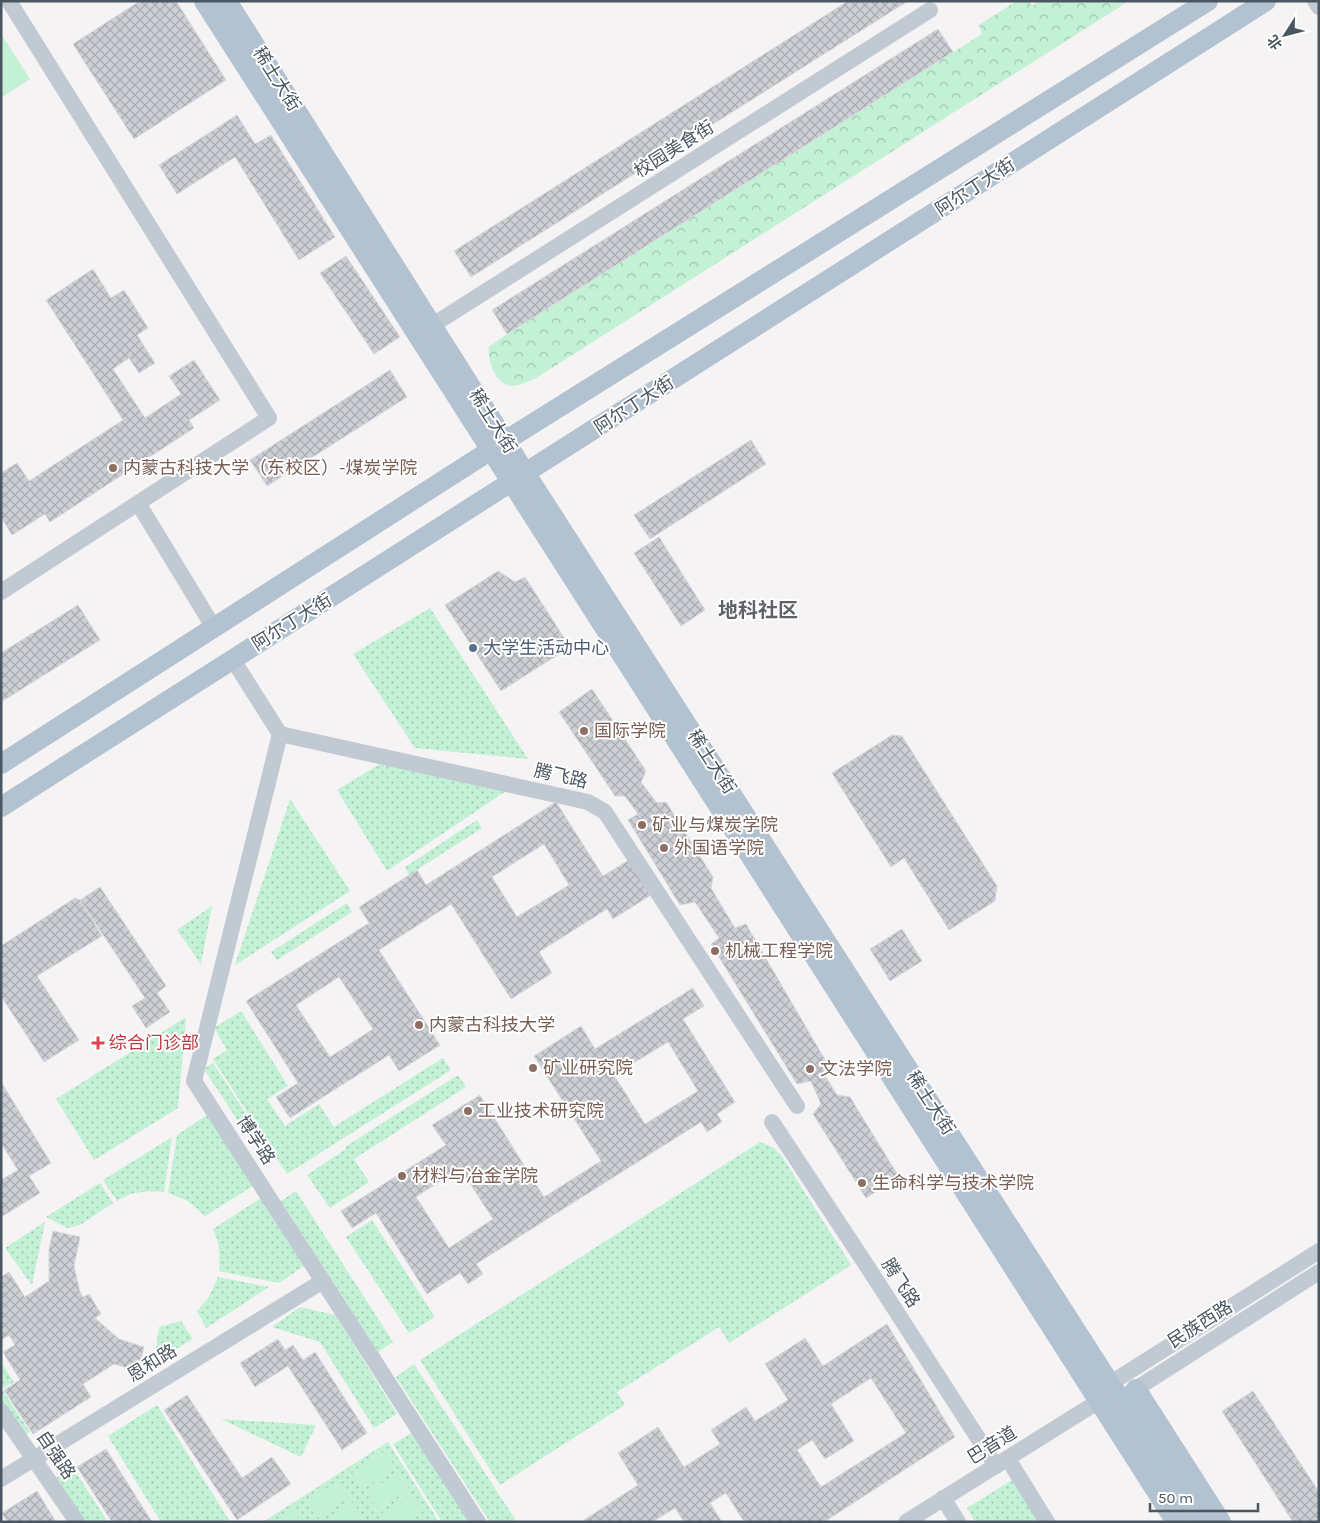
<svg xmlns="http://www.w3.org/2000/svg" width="1320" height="1523" viewBox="0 0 1320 1523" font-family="Karla,'Noto Sans SC',sans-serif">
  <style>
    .grass { fill: url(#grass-dots) }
    .forest { fill: url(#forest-crowns) }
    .pitch { fill: #c3f1d5 }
    .building { fill: url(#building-cross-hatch); stroke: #d7d9de; fill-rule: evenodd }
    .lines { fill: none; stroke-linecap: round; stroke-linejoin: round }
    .minor { stroke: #c1cad2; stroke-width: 16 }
    .major { stroke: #b3c2d1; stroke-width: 20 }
    .education-dot { fill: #8d6e63; stroke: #fff; stroke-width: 2 }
    .service-dot { fill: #5c6f8a; stroke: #fff; stroke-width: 2 }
    .health-dot { fill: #e0444e; stroke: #fff; stroke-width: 2 }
    .labels { text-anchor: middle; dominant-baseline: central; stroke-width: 4; stroke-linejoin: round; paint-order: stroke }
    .street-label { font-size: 18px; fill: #4a5661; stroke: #fff }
    .education-label { font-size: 18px; fill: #785e54; stroke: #fff; text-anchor: start }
    .service-label { font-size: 18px; fill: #4e5e75; stroke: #fff; text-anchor: start }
    .health-label { font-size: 18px; fill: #be3a42; stroke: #fff; text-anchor: start }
    .quarter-label { font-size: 20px; font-weight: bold; fill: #5f6368; stroke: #fff }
  </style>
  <defs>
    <pattern id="grass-dots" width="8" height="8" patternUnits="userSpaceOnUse" patternTransform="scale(1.25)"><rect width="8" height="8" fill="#c3f1d5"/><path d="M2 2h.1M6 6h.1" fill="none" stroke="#a0c6b0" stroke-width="1.8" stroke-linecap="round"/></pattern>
    <pattern id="forest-crowns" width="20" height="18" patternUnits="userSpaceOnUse" patternTransform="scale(1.25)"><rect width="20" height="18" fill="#c3f1d5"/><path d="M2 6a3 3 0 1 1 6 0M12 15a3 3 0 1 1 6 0" fill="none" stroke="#a0c6b0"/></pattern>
    <pattern id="building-cross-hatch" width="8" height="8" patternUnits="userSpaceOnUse" patternTransform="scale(1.25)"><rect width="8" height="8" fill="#cdcfd5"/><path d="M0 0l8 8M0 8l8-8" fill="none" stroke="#a8abb0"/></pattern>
  </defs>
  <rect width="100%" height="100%" fill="#f5f3f3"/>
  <!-- grass -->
  <g class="grass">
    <polygon points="430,608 528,759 415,748 353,654"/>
    <polygon points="380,764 506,791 387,871 337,790"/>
    <polygon points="290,799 350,891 235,965"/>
    <polygon points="477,820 482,828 409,875 405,867"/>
    <polygon points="347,903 352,912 277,960 271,952"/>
    <polygon points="212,906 201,964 177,930"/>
    <polygon points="241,1011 288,1086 267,1099 285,1126 319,1104 334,1127 443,1058 451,1070 287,1174 213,1059 227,1050 214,1028"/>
    <polygon points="186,1017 178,1108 94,1160 56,1099"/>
    <polygon points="213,1063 275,1158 266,1164 204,1069"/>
    <polygon points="458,1075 466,1087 354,1159 369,1182 330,1208 307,1175 346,1149 345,1147"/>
    <polygon points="210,1113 256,1184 205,1216 188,1201 168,1193 177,1135"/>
    <path d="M172,1137L164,1192C147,1191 131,1191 117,1201L103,1180Z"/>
    <polygon points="760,1142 774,1148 781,1155 851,1265 729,1343 719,1327 617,1392 625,1405 500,1485 420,1360"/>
    <polygon points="100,1183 113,1203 80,1225 67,1228 46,1217"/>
    <polygon points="296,1191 393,1342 378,1352 281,1201"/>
    <path d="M261,1198L304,1266L279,1283L219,1271C220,1257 220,1242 213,1229Z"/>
    <polygon points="372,1220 435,1317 409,1333 346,1237"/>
    <polygon points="45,1222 32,1285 5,1248"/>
    <polygon points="218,1277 269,1287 206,1328 197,1311 209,1297"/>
    <polygon points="300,1307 335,1315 397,1414 374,1428 320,1342 272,1327"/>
    <polygon points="181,1321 193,1339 154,1362 159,1327"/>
    <polygon points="1,1362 14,1382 2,1389 30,1432 23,1437 1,1406"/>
    <polygon points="414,1364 517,1522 490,1522 396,1377"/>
    <polygon points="157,1405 229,1520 226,1522 161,1522 108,1436"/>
    <polygon points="221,1419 316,1425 301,1457"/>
    <polygon points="413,1432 470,1522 442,1522 393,1444"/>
    <polygon points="388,1442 439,1522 263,1522"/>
    <polygon points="73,1468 108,1522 85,1522 56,1478"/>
    <polygon points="1012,1480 1038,1522 975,1522 967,1508"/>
  </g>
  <!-- forest -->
  <path class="forest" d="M1017,1H1029L1032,6L1040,1H1129L536,378C529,381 520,386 512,386C496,385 487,361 489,347L507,334L982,34L979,25Z"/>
  <!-- pitch -->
  <g class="pitch">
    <polygon points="1,34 30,79 1,98"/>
    <polygon points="385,1451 396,1468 363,1489 352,1472"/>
    <polygon points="399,1472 409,1489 377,1510 366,1493"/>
    <polygon points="339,1480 350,1497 317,1518 306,1502"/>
    <polygon points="412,1494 423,1510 405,1522 384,1522 379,1515"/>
    <polygon points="353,1502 364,1519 359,1522 322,1522"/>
    <polygon points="292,1509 301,1522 272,1522"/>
  </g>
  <!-- building -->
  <g class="building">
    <polygon points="140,1 176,1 226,80 134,139 73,44"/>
    <polygon points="848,1 908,1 471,277 454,251"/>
    <polygon points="938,29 953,52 507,334 492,310"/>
    <polygon points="237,115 255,144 271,135 335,237 299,260 235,157 177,194 159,165"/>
    <polygon points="346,256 400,337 374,354 320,273"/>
    <polygon points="93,269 111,298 124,290 148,328 137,335 155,363 139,373 129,358 113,369 145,418 181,394 169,376 194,360 220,400 189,420 194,428 50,522 45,514 12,535 1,517 1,473 17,463 29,481 123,420 46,300"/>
    <polygon points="390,370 407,397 267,486 250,460"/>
    <polygon points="751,440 766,464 650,539 634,515"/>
    <polygon points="659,537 705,610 681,626 634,553"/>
    <polygon points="498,571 515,582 525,577 570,647 501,691 445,605"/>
    <polygon points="78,605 100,640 1,702 1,653"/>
    <polygon points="592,689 646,771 641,782 657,803 666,802 713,877 711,888 735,928 746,924 828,1065 824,1074 837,1095 850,1097 899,1177 866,1198 813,1114 821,1104 811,1081 797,1084 711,944 719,938 695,902 680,905 628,820 638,814 625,796 615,796 559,712"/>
    <polygon points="892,735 902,736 997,886 995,901 949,930 904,858 891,867 832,773"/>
    <path d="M556,802L603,876L629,860L651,895L613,919L607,909L539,952L552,973L511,999L451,904L379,950L440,1045L399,1071L389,1055L290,1118L276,1097L298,1083L246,1001L369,923L359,907L417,870L426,885ZM544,844L569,885L517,917L492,877ZM339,977L373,1029L330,1057L296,1005Z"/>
    <polygon points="100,887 166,986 157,993 170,1012 146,1028 132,1006 145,998 80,900"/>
    <polygon points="75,898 80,900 102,936 37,976 79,1040 44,1062 1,996 1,946"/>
    <polygon points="902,929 922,961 890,981 870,949"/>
    <path d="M693,988L704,1006L683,1019L735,1102L717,1114L722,1122L707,1132L701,1122L476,1264L483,1274L468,1284L460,1273L427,1294L376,1213L352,1228L341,1211L446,1145L432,1125L480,1095L544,1197L601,1161L534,1056L581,1026L595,1049ZM668,1042L698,1091L645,1124L614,1075ZM460,1168L493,1219L449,1248L416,1197Z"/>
    <polygon points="1,1082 51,1163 29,1176 40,1193 1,1217 1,1180 18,1170 1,1143"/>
    <polygon points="53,1231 80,1237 74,1266 80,1292 83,1297 89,1294 101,1314 95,1318 119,1339 144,1347 138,1371 114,1364 83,1384 91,1397 33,1434 4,1390 20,1380 3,1352 15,1345 9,1335 1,1340 1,1277 9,1272 25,1297 49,1281 49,1249"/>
    <path d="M887,1324L955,1437L824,1522H744L726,1493L710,1503L722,1522H684L675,1508L652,1522H581L638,1485L618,1453L658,1427L684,1467L720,1444L711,1430L746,1407L755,1421L788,1400L765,1364L805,1338L823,1366ZM871,1378L906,1433L821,1487L797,1450L812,1440L825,1459L854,1441L831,1404Z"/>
    <polygon points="278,1339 285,1350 293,1345 303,1360 315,1352 367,1433 342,1450 288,1366 255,1387 240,1363"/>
    <polygon points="1253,1391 1319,1492 1319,1522 1293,1522 1222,1411"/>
    <polygon points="187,1395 242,1478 272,1457 291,1484 237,1520 164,1410"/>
    <polygon points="106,1449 152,1522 112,1522 77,1467"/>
    <polygon points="37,1491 56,1522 7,1522 2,1513"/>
  </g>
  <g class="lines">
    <!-- minor -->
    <g class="minor">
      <polyline points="1315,1 1319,7"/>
      <polyline points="439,321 930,10"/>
      <polyline points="138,503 214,628"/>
      <polyline points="1,592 269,418 9,1"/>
      <polyline points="233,660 280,734"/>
      <polyline points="280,734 194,1081 478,1522"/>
      <polyline points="280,734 588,802 605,812 797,1106"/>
      <polyline points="772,1122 867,1266 996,1466"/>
      <polyline points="1111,1383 1319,1251"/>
      <polyline points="1,1411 77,1522"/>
      <polyline points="1008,1459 1047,1522"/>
      <polyline points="1,1479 323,1281"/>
      <polyline points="943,1498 958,1522"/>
      <polyline points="906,1522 1099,1401 1120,1399 1319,1272"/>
    </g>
    <!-- major -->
    <g class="major">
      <polyline points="204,1 1176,1522"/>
      <polyline points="227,1 526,474 1199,1522"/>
      <polyline points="1,764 505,441 1208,1"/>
      <polyline points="1,807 1266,1"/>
      <polyline points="1136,1389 1221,1522"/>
    </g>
  </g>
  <!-- markers -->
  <g class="education-dot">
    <circle cx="113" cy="468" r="5"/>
    <circle cx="584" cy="731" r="5"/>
    <circle cx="642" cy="825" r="5"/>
    <circle cx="664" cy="848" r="5"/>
    <circle cx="715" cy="951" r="5"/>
    <circle cx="419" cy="1025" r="5"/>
    <circle cx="533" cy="1068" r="5"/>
    <circle cx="810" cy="1069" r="5"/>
    <circle cx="468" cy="1111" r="5"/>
    <circle cx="402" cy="1176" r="5"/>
    <circle cx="862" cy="1183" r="5"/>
  </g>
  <circle class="service-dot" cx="473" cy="648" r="5"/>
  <path class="health-dot" d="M95.5 1035.5h5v5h5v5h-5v5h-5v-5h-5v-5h5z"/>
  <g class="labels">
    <!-- street labels -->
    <g class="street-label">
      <text transform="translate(277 79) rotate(58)">稀土大街</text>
      <text transform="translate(674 149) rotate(-32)">校园美食街</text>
      <text transform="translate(975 187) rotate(-33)">阿尔丁大街</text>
      <text transform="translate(634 405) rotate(-33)">阿尔丁大街</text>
      <text transform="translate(493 421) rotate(58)">稀土大街</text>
      <text transform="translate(292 622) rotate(-32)">阿尔丁大街</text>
      <text transform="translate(712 762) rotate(57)">稀土大街</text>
      <text transform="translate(561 776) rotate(13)">腾飞路</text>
      <text transform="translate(931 1103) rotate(57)">稀土大街</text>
      <text transform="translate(256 1140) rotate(57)">博学路</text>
      <text transform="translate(901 1283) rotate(57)">腾飞路</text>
      <text transform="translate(1200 1324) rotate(-32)">民族西路</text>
      <text transform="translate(152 1363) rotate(-32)">恩和路</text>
      <text transform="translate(992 1445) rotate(-32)">巴音道</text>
      <text transform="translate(56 1455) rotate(56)">自强路</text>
    </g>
    <!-- education labels -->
    <g class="education-label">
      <text x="123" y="468">内蒙古科技大学（东校区）-煤炭学院</text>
      <text x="594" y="731">国际学院</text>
      <text x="652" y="825">矿业与煤炭学院</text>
      <text x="674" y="848">外国语学院</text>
      <text x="725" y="951">机械工程学院</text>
      <text x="429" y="1025">内蒙古科技大学</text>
      <text x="543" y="1068">矿业研究院</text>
      <text x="820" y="1069">文法学院</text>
      <text x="478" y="1111">工业技术研究院</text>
      <text x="412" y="1176">材料与冶金学院</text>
      <text x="872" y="1183">生命科学与技术学院</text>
    </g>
    <!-- service labels -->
    <g class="service-label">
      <text x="483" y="648">大学生活动中心</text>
    </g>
    <!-- health labels -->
    <g class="health-label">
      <text x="109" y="1043">综合门诊部</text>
    </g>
    <!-- quarter labels -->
    <g class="quarter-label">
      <text x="758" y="610">地科社区</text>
    </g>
  </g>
  <!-- border -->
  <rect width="1320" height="1523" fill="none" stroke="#4a5661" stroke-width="5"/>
  <!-- north arrow -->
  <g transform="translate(1285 35) rotate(234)" stroke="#ffffff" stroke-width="4" paint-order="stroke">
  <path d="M0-4L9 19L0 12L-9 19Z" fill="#4a5661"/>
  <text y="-8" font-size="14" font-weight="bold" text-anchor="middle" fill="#4a5661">北</text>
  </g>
  <!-- scale -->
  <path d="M1150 1503v8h108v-8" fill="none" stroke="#4a5661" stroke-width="2.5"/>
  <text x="1158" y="1503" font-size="15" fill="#4a5661" stroke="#ffffff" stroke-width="4" paint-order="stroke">50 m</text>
</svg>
